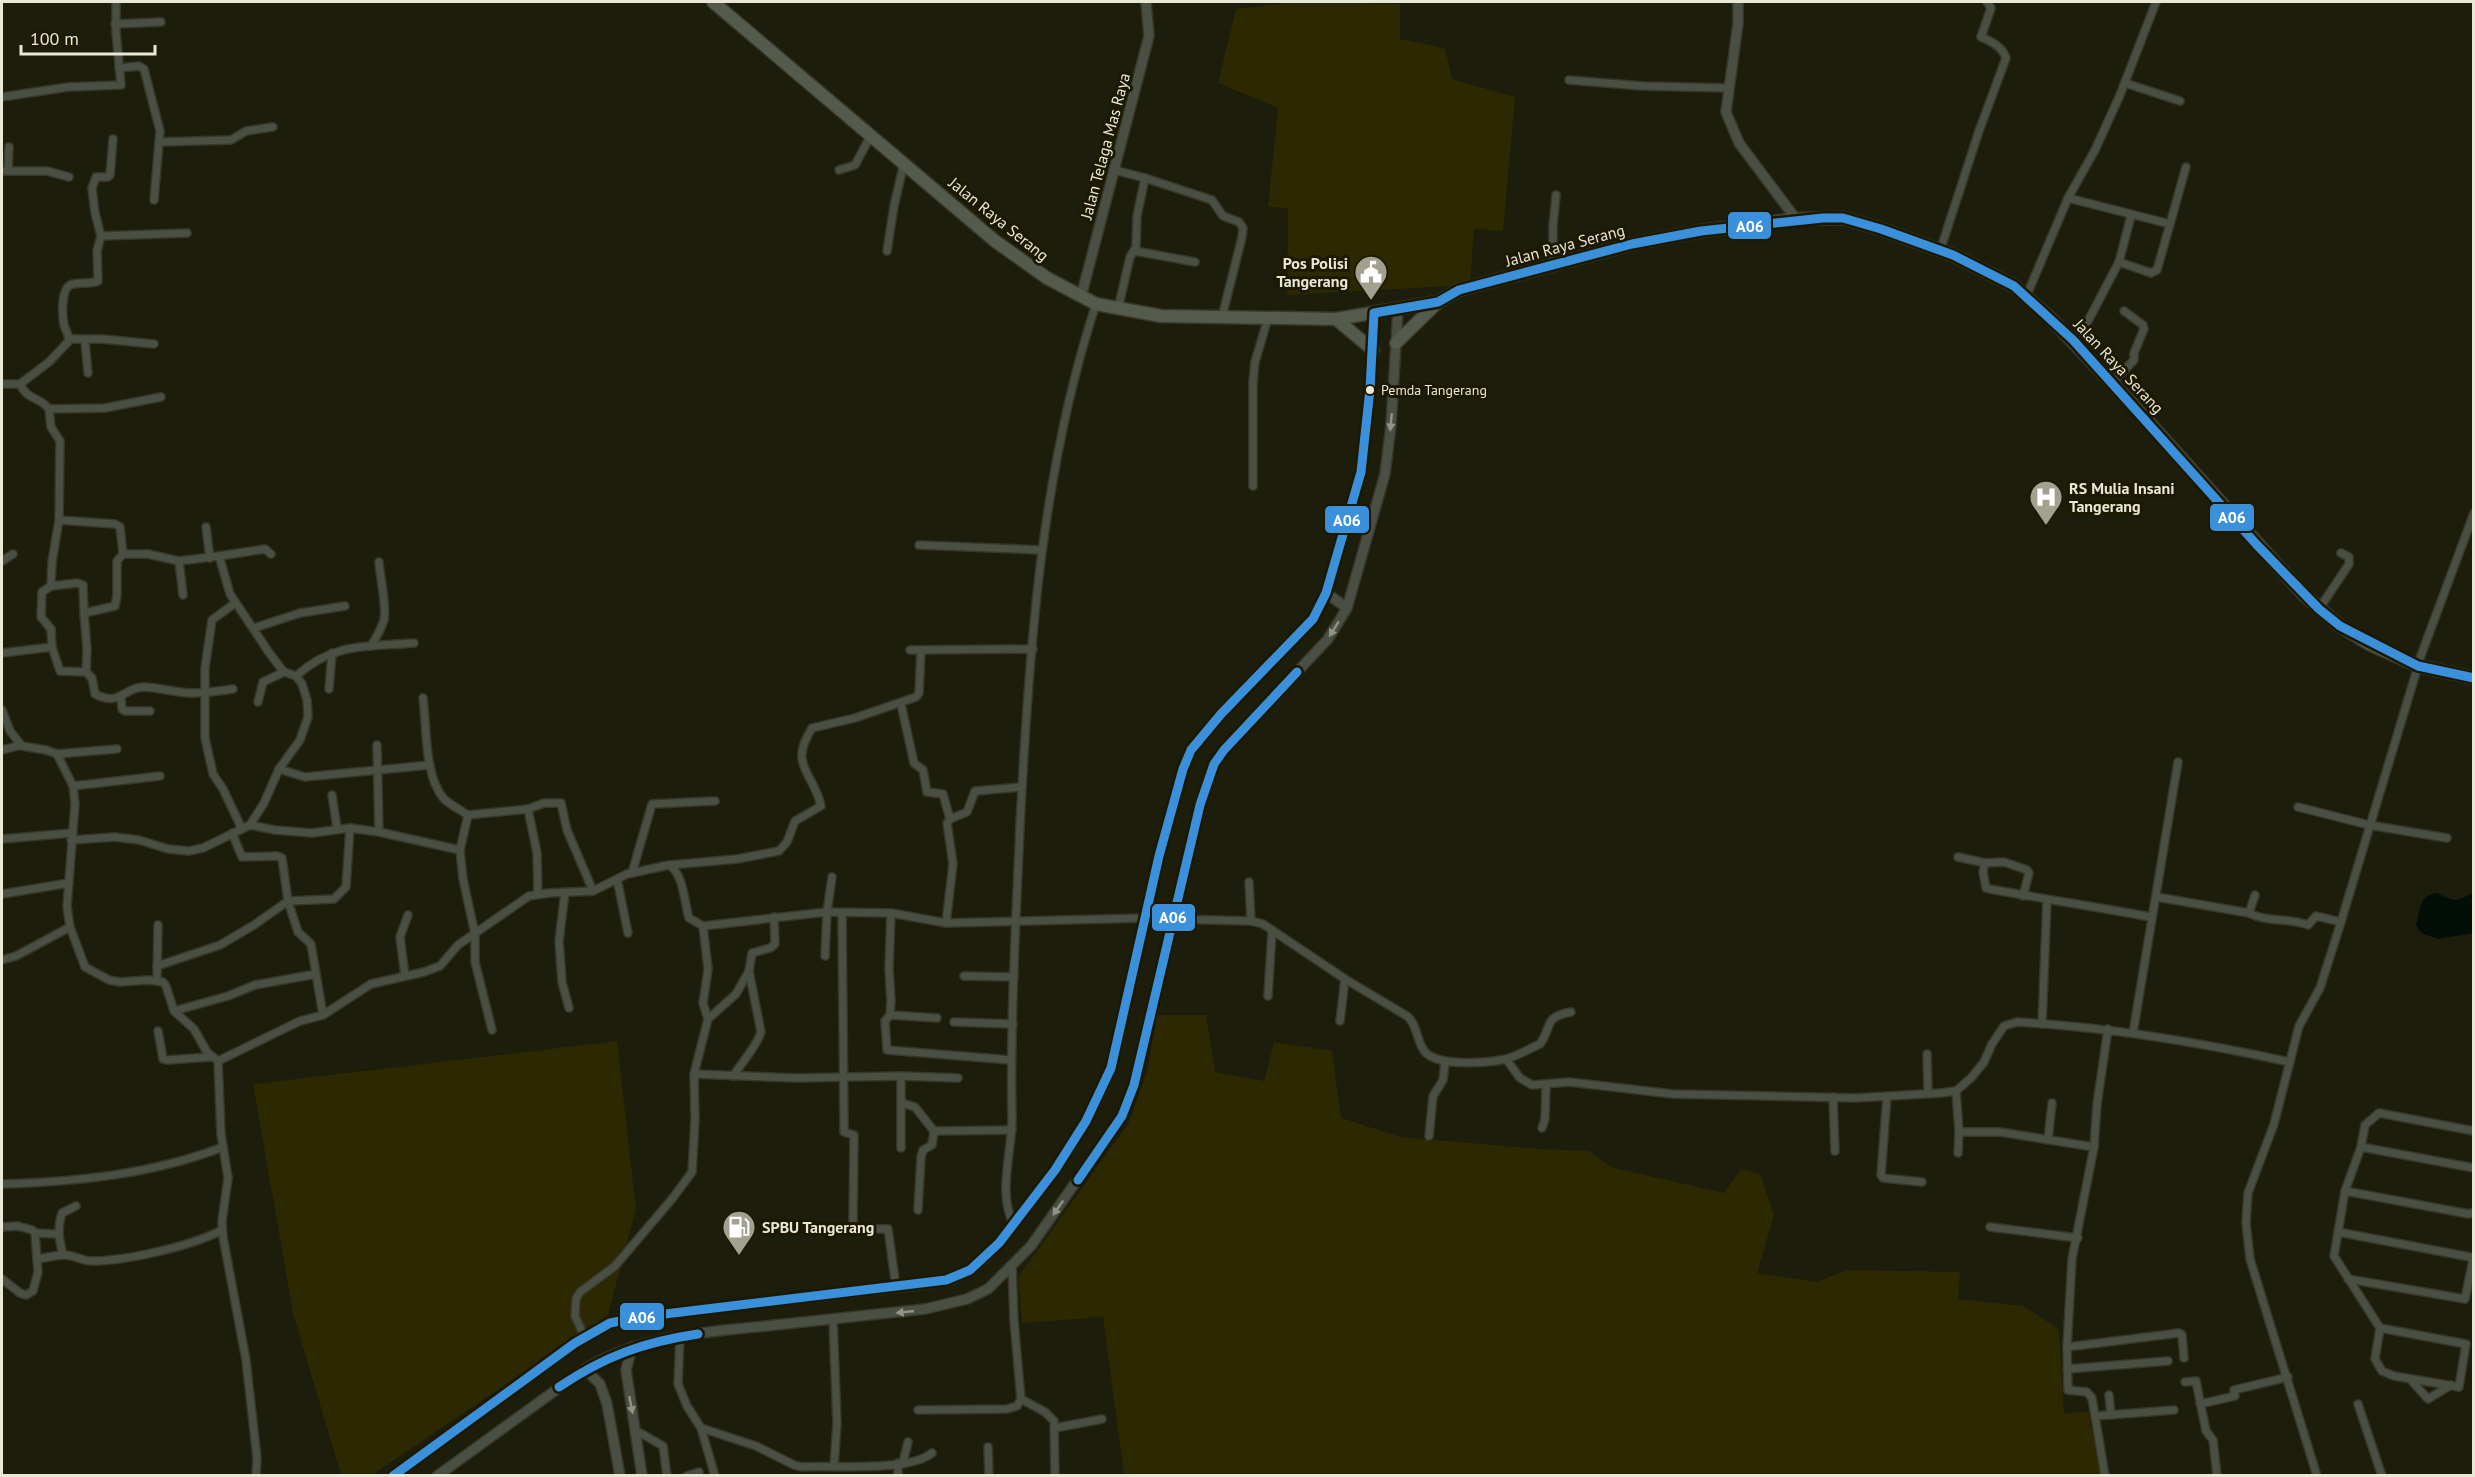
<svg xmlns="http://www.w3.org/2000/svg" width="2475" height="1477" viewBox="0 0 2475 1477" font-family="'PT Sans',sans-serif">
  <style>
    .built { fill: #2b2802 }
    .water { fill: #030f06 }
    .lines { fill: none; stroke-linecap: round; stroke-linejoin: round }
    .street-casing { stroke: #38382a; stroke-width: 10 }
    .secondary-casing { stroke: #38382a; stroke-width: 12 }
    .highway-casing { stroke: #38382a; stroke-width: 15 }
    .street { stroke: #4a4f44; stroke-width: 7 }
    .secondary { stroke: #494f42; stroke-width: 9 }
    .highway { stroke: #545b4c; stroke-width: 12 }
    .bus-1-casing { stroke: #1c1900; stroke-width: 14 }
    .bus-1 { stroke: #3a90db; stroke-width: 9 }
    .oneway { fill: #919485 }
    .bus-dot { fill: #e9e8d6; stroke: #1c1900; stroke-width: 2 }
    .labels { text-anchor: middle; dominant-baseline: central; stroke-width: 6; stroke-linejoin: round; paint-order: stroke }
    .bus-label { font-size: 14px; fill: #e9e8d6; stroke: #1c1900; text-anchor: start }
    .street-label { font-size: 16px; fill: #e9e8d6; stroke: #1c1900 }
    .poi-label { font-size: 16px; font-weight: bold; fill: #e9e8d6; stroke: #1c1900; text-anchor: start }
    .line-badge { stroke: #1c1900; stroke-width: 2 }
    .badge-label { font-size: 16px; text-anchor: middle; font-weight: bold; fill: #fff }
  </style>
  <rect width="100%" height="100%" fill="#1d1d0c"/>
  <!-- built -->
  <g class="built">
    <polygon points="1295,2 1400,4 1400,39 1445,48 1452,79 1515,97 1503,231 1474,229 1470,285 1287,295 1288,208 1268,207 1278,108 1218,83 1236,9"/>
    <polygon points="1157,1015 1206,1015 1215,1072 1264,1081 1274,1042 1332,1051 1341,1118 1401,1137 1542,1149 1589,1151 1611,1167 1724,1193 1741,1169 1760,1174 1774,1215 1757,1273 1816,1282 1848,1270 1960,1272 1958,1299 2023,1306 2059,1329 2064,1414 2088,1411 2101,1475 1124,1475 1103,1317 1022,1323 1018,1277 1128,1124 1147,1072"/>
    <polygon points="617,1041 636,1209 608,1315 372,1475 341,1475 293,1313 253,1084"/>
  </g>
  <!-- water -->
  <path class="water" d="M2437,893C2455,902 2455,902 2473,893V933L2438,939L2421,933L2416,925C2420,910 2419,895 2437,893Z"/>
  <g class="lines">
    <defs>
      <g id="street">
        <polyline points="115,24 161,22"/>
        <polyline points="119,68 139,66 144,69 160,131 154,200"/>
        <polyline points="1569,80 1642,86 1728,88"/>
        <polyline points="2125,83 2180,101"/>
        <polyline points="2,97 68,87 121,85 116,32 116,2"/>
        <polyline points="159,142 231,140 246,131 273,127"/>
        <polyline points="839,170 855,165 871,135"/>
        <polyline points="1114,170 1145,178 1212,200 1223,216 1239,222 1243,228 1242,237 1222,317"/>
        <polyline points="2,171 47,171 69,177"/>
        <polyline points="8,171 9,147"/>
        <polyline points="2068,198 2170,224 2186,167"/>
        <polyline points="101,236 187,233"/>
        <polyline points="887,251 894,206 904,163"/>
        <polyline points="1135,251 1195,262"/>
        <path d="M1940,251L1979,131L2006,58C2003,48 1991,41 1981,37L1991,8L1987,2"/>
        <polyline points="2119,262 2151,273 2157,270 2170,224"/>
        <polyline points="1553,264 1553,226 1556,195"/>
        <polyline points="2026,297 2068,198 2095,150 2120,95 2156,2"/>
        <polyline points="1118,309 1130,257 1136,247 1137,216 1145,178"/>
        <polyline points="70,339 102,339 154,344"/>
        <polyline points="2073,340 2088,321 2119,262 2131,216"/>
        <polyline points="85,341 88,373"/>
        <polyline points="2113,382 2134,360 2134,353 2144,329 2143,325 2124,311"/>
        <path d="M2,384H20L49,362L68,342C70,334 66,332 64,325C62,315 61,290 70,285C79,281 90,285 98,281L97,251L101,236L95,213L92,188L96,177H108L110,175L113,139"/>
        <path d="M20,384C28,401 39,396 49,409L51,427L60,441L59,520L115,524L120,527L123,554H148L179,561L219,556L230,594L270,654L284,672L296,676L302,684L307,700L308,717L300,740L279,769L264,803L250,825L203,848L189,851L168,849L139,840L115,837L71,840"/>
        <polyline points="49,409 105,408 161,397"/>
        <polyline points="1253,486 1253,382 1255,362 1268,318"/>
        <polyline points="59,520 52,562 51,586 77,583 83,585 84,613"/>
        <polyline points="206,527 210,558"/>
        <polyline points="919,545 1041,550"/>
        <polyline points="219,556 265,549 271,554"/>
        <polyline points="2,561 13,554"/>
        <polyline points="179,561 183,595"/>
        <polyline points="51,586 42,592 41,617 51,629 52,647"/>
        <polyline points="235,603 212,620 205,668 205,738 213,774 223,789 242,829"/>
        <polyline points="2319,609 2349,564 2349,557 2341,553"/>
        <polyline points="254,628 300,613 345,606"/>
        <path d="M371,646C376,638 381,629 384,620C387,606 380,578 379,562"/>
        <polyline points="910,650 1033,649"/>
        <path d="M2,653L52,647L60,671L86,672L92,678L95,694C120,707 123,688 143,687C159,687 175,693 191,693C205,693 219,691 233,689"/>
        <polyline points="2420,658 2474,513"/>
        <polyline points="86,672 87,649 84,613 115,606 117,595 117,561 123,554"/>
        <path d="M296,676C334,642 367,647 414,643"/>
        <polyline points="329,689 332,653"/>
        <polyline points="121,697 122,709 125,711 150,711"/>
        <path d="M423,698C427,728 424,776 444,799C451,805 460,810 468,815"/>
        <polyline points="258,702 263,682 284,672"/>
        <polyline points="901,704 914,763 923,770 927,792 943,794 950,819"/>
        <path d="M2,710L10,731L22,746L46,750L57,754L73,786L75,804L67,906L70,927L85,967L109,980L120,982L148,980L163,982L166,986L174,1011L194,1029L207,1052L218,1061L300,1021L323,1015L371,984L424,972L440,966L458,945L529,896L549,893L593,891L627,874L669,865C684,874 684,902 689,918L703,926L827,912L891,913L946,923L1145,918"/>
        <polyline points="377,745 379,832"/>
        <polyline points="2,750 21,745"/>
        <polyline points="57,754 117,749"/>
        <polyline points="279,769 305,777 430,765"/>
        <polyline points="73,786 160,776"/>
        <polyline points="332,795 337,828"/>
        <polyline points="2298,807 2369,825 2447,838"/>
        <polyline points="528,809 537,853 538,894"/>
        <polyline points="250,825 275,830 312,833 350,828 379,832 460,850"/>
        <polyline points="232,833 242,857 277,856 282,858 288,901 334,899 346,887 350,828"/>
        <polyline points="2,839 72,833"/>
        <polyline points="1958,857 1985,863"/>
        <path d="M670,865L737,859L779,851L787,842L795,821L821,806C813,771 788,766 812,728L855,718L916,697L919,693L921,650"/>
        <polyline points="632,873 652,804 715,801"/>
        <polyline points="617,879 628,933"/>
        <polyline points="1249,882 1251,921"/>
        <polyline points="565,892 559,941 562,982 569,1008"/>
        <polyline points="2,894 69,883"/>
        <path d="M2023,896L2029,873L2027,870L2004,862L1985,863L1983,872L1986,888L1990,889C2044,899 2097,907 2151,917"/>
        <polyline points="2157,897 2249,913 2255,895"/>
        <polyline points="842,913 844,1125 844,1132 854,1135 853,1223 859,1229 888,1229 896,1287"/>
        <polyline points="891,913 889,969 891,1001 890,1015 885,1021 887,1050 1011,1060"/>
        <path d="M2249,913C2267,923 2289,917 2308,925L2316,916L2341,922"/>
        <path d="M1173,919L1251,921L1263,924L1345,979L1407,1016C1418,1025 1416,1041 1425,1052C1439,1067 1487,1063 1506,1059C1517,1056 1529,1049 1540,1044C1553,1026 1543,1017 1571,1012"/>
        <polyline points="946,923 953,864 947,823 950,819 967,812 975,791 1022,787"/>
        <polyline points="825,956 827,912 832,877"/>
        <polyline points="2,960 16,956 70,927"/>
        <polyline points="157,966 220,945 254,925 288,901 298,932 311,944 316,974"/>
        <polyline points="405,976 400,937 408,915"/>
        <polyline points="964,976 1014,977"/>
        <polyline points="157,980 158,925"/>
        <polyline points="1268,996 1272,931"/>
        <polyline points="174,1011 228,996 255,985 316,974 323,1015"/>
        <polyline points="890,1015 937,1018"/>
        <polyline points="708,1019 736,994 749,971"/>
        <polyline points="1340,1021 1345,979"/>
        <polyline points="954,1022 1013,1024"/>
        <polyline points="2042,1024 2047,900"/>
        <polyline points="492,1030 475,962 475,934 463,879 460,850 468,815 528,809 544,803 561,803 567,830 593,891"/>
        <polyline points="158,1031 163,1059 167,1060 211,1057"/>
        <polyline points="2133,1033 2178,762"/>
        <polyline points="1927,1054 1928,1093"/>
        <path d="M1506,1059L1520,1078L1532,1085L1569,1082L1673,1094L1855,1098L1941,1093L1956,1091L1971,1078L1984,1062L1992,1044L2004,1026L2017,1022C2109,1027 2199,1042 2290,1062"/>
        <polyline points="218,1061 221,1134 228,1178 222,1221 223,1237 246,1360 257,1458 256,1476"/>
        <polyline points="694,1074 797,1078 901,1076 958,1078"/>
        <path d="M733,1076C741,1064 758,1044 761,1032L749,971L752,953L770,948L775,944L774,917"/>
        <polyline points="1956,1091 1959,1132 2000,1132 2094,1147"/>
        <polyline points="1887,1096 1881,1175 1883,1178 1922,1182"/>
        <polyline points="1833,1097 1835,1151"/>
        <polyline points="902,1103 915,1107 934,1131"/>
        <polyline points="1542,1128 1545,1119 1546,1085"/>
        <polyline points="1429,1136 1433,1096 1443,1080 1445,1062"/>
        <polyline points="2048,1140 2052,1103"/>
        <polyline points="2361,1147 2474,1168"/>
        <polyline points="901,1148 901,1076"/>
        <polyline points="1958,1153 1959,1132"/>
        <path d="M2,1184C76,1182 153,1174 223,1147"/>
        <polyline points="2345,1191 2469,1214 2474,1212"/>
        <polyline points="918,1210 921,1157 923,1150 932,1145 934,1131 1012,1130"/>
        <path d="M1014,1225C997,1194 1012,1153 1012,1119C1010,1021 1016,923 1020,825C1029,650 1041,472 1096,304"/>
        <polyline points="2,1227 18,1226 32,1230 35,1233 38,1272 33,1291 26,1295 20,1293 2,1279"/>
        <polyline points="1990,1227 2078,1238"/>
        <polyline points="2338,1232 2470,1257 2473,1260 2465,1299 2348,1279"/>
        <polyline points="35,1233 57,1234"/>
        <path d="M63,1255C59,1239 57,1229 62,1213L76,1206"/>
        <path d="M37,1259C46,1258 55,1255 65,1255C74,1255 82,1261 92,1261C126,1261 192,1246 222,1230"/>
        <polyline points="1012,1266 1014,1321 1021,1399 1045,1412 1054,1421 1055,1476"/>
        <polyline points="833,1319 837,1423 834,1466"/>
        <polyline points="2380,1328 2466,1344 2459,1387 2394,1376 2382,1371 2375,1359 2380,1328 2334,1256 2345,1191 2361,1147 2365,1125 2379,1113 2474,1131"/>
        <polyline points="680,1336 678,1384 687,1406 701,1428 715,1476"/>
        <polyline points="585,1338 575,1316 576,1299 580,1292 615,1266 672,1199 692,1172 695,1120 694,1074 708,1019 703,1003 708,969 703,926"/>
        <polyline points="2067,1347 2179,1333 2182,1335 2184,1358"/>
        <polyline points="2067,1369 2168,1361"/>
        <polyline points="2410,1379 2428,1399 2451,1385"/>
        <polyline points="2185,1382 2196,1381 2206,1431 2213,1440 2217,1476"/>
        <polyline points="2109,1395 2111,1415"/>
        <polyline points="2200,1404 2235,1396 2234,1390 2288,1377"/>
        <polyline points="2358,1404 2382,1476"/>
        <polyline points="918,1410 1007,1409 1017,1406 1021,1399"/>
        <polyline points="2095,1416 2174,1410"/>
        <path d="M701,1428L756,1446L794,1465L802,1467C832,1465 910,1472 932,1453"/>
        <polyline points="1055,1428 1102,1419"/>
        <polyline points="635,1430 663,1446 667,1476"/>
        <polyline points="988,1447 989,1476"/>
        <polyline points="903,1462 908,1442"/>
        <polyline points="898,1463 898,1476"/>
        <polyline points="687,1476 699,1472"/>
        <polyline points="2105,1476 2092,1398 2087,1392 2068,1390 2067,1347 2072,1259 2094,1147 2097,1104 2108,1029"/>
        <polyline points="2317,1476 2250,1259 2246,1223 2248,1193 2274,1124 2299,1026 2320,988 2341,922 2418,666"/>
      </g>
      <g id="secondary">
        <polyline points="1738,2 1738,23 1726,112 1739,143 1796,219"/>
        <polyline points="1081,297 1149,36 1146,2"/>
        <polyline points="1326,593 1347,608"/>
        <polyline points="632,1347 626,1370 642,1476"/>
        <polyline points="585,1369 600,1384 607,1404 620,1476"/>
        <path d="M392,1476L575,1343L610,1323L640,1317L933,1283C941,1281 952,1280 959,1276C988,1263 1013,1225 1032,1201C1063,1159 1093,1118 1111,1068L1159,856L1183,769L1191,750L1221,714L1313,619L1326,593L1361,472L1370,389L1374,313"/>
        <path d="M437,1476L585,1369C639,1336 704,1332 766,1326C819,1320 872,1315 925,1309L967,1299L988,1289L1031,1246L1122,1116L1134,1085L1200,805L1214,764L1224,750L1328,639L1347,608L1385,474L1391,425L1398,310"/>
      </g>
      <g id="highway">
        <polyline points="713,2 995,241 1047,278 1096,304 1161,316 1336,319 1438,302 1459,290 1632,244 1701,231 1796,219 1843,218 1881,229 1953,255 2014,286 2050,318 2136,408 2304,595 2340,626 2369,644 2418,666 2474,678"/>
        <polyline points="1336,319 1373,350"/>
        <polyline points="1396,343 1438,302"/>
      </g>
    </defs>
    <!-- street casing -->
    <use href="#street" class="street-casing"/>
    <!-- secondary casing -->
    <use href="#secondary" class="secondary-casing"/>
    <!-- highway casing -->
    <use href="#highway" class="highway-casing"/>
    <!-- street -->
    <use href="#street" class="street"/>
    <!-- secondary -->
    <use href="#secondary" class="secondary"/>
    <!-- highway -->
    <use href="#highway" class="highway"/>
    <defs>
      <g id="bus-1">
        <polyline points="1078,1180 1122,1116 1134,1085 1200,805 1214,764 1224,750 1297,672"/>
        <path d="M559,1387C605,1356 644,1342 698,1334"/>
        <polyline points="393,1476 575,1343 610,1323 640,1317 946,1280 970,1270 999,1243 1055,1170 1086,1121 1111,1068 1159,856 1183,769 1191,750 1221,714 1313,619 1326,593 1361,472 1370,389 1374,313 1438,302 1459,290 1632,244 1701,231 1823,218 1843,218 1881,229 1953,255 2014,286 2073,340 2257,545 2319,609 2340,626 2418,666 2474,678"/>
      </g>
    </defs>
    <!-- bus-1 casing -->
    <use href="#bus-1" class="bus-1-casing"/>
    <!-- bus-1 -->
    <use href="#bus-1" class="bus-1"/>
  </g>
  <!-- one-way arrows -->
  <defs><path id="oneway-solid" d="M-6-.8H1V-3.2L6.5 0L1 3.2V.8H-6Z" transform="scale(1.5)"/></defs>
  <g class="oneway">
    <use href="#oneway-solid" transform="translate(1391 422) rotate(95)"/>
    <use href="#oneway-solid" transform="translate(1334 629) rotate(122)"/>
    <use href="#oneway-solid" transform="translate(1058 1208) rotate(125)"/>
    <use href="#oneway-solid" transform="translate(905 1312) rotate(174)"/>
    <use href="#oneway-solid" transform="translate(631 1405) rotate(79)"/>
  </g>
  <!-- icons -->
  <defs>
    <symbol id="civic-pin" viewBox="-11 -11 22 30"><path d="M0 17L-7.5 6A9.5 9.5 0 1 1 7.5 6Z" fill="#a2a18f" stroke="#1c1900"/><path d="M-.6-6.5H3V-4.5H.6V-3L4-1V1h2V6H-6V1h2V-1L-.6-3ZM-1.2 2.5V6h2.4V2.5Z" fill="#fff"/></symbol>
    <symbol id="hospital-pin" viewBox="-11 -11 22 30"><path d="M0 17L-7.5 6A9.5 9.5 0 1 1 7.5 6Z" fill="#a2a18f" stroke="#1c1900"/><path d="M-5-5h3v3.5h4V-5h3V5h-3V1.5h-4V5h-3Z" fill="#fff"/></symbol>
    <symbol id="fuel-pin" viewBox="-11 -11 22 30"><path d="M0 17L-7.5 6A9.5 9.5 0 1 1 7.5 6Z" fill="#a2a18f" stroke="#1c1900"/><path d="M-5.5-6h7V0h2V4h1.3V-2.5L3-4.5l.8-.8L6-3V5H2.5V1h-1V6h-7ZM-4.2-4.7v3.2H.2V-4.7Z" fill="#fff"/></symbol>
  </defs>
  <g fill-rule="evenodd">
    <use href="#civic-pin" x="1352" y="253" width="38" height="52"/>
    <use href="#hospital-pin" x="2027" y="478" width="38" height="52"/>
    <use href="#fuel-pin" x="720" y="1208" width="38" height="52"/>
  </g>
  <!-- markers -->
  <circle class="bus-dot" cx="1370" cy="390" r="5"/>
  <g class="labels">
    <!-- bus labels -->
    <g class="bus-label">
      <text x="1381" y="390">Pemda Tangerang</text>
    </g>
    <!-- street labels -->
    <g class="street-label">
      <text transform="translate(1105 146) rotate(-75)">Jalan Telaga Mas Raya</text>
      <text transform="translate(999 219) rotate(39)">Jalan Raya Serang</text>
      <text transform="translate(1565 245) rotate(-15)">Jalan Raya Serang</text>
      <text transform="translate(2119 366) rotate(47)">Jalan Raya Serang</text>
    </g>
    <!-- poi labels -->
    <g class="poi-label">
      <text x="1348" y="263" text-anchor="end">Pos Polisi<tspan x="1348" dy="18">Tangerang</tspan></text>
      <text x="2069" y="488">RS Mulia Insani<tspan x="2069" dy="18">Tangerang</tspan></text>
      <text x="762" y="1227">SPBU Tangerang</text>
    </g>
  </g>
  <g class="line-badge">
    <rect x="1727" y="211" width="45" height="29" rx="6" fill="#3a90db"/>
    <rect x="2209" y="503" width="46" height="29" rx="6" fill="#3a90db"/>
    <rect x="1324" y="505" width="46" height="29" rx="6" fill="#3a90db"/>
    <rect x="1151" y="903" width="45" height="29" rx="6" fill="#3a90db"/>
    <rect x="619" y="1302" width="46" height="29" rx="6" fill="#3a90db"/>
  </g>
  <g class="badge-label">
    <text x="1750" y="232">A06</text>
    <text x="2232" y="523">A06</text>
    <text x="1347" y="526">A06</text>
    <text x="1173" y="923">A06</text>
    <text x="642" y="1323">A06</text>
  </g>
  <!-- border -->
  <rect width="2475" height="1477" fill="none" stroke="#e9e8d6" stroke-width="6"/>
  <!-- scale -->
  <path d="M21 45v9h134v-9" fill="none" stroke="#e9e8d6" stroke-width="3"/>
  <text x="30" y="45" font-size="18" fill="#e9e8d6" stroke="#1c1900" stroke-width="4.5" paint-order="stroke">100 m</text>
</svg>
